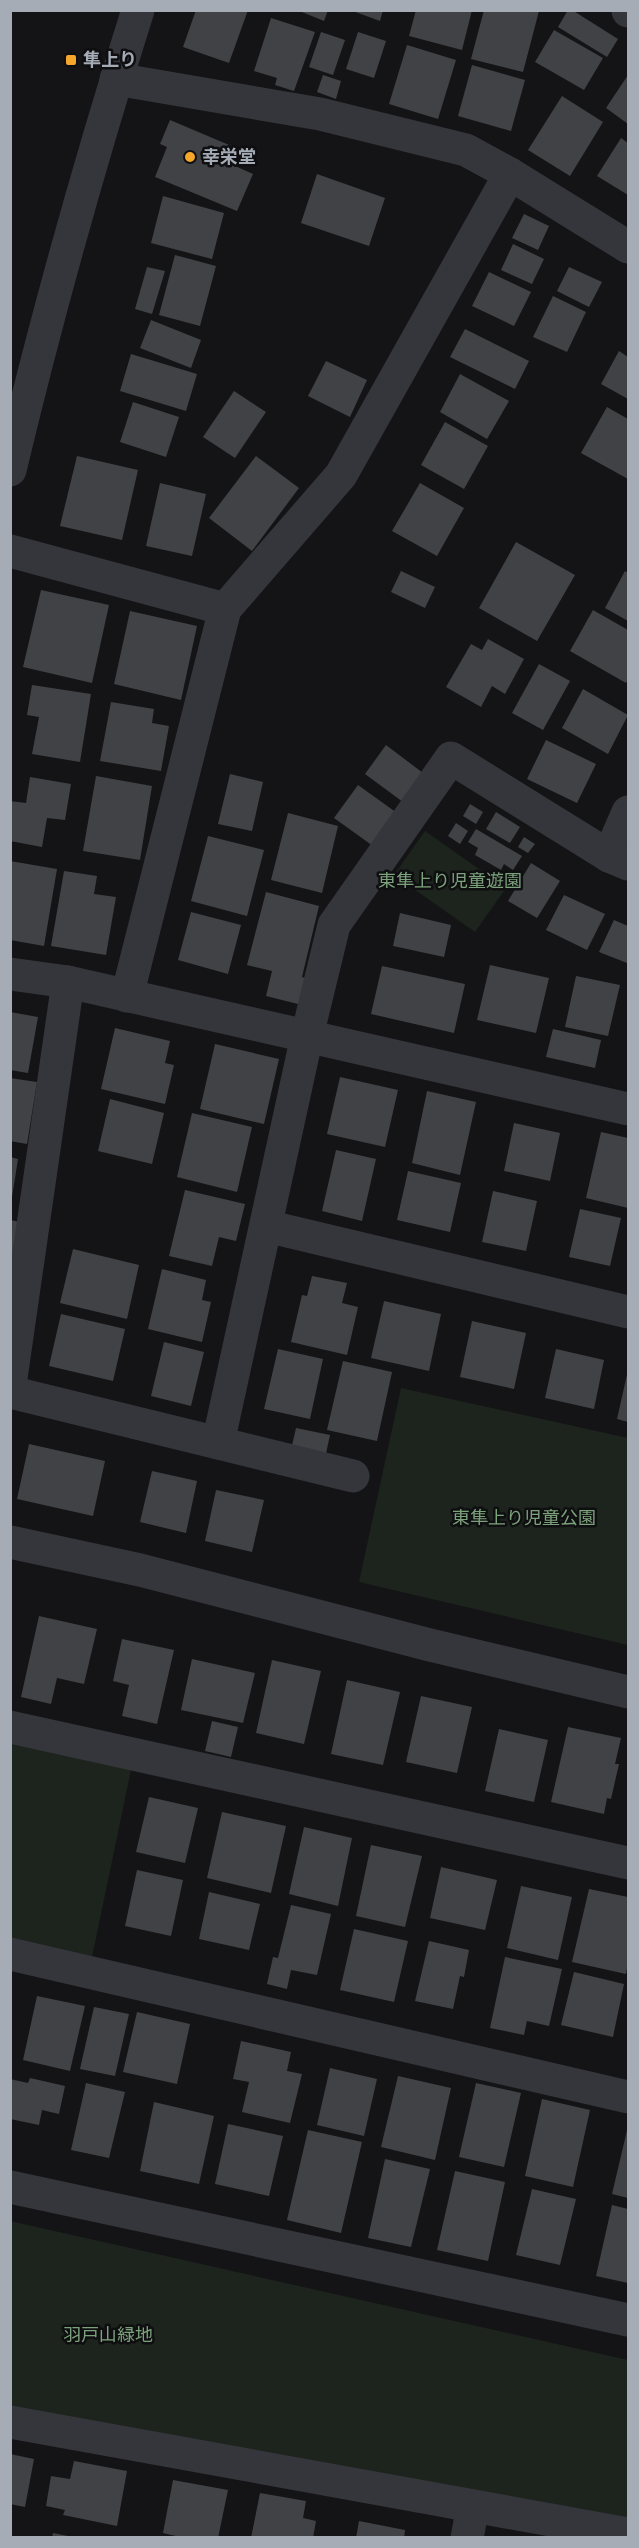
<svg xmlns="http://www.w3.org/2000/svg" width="639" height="2548" viewBox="0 0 639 2548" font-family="'Fira Sans Condensed','Noto Sans JP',sans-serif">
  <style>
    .green { fill: #1c241d }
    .building { fill: #404246 }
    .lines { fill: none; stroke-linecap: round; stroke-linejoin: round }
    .minor { stroke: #35363b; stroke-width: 33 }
    .tertiary { stroke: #35363b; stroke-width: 33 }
    .poi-dot { fill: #f5a72c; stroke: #0f0f11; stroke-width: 2 }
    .labels { text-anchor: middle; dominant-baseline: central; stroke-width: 5; stroke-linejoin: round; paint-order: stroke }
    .poi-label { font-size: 18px; font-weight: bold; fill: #a5acb6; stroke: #0f0f11; text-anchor: start }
    .park-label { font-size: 18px; fill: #7ca27c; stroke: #0f0f11 }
  </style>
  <rect width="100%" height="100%" fill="#141416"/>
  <!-- green -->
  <g class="green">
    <polygon points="425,831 506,888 475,932 394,875"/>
    <polygon points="401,1388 628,1438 628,1645 359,1582"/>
    <polygon points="11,1737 132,1765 91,1962 11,1943"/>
    <polygon points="10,2221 628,2360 628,2520 11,2409"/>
  </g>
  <!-- building -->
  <g class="building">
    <polygon points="196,10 248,10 229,63 183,47"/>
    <polygon points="297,10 328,10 324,21"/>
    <polygon points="350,10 383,10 380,21"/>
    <polygon points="416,10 472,10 462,50 409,36"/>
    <polygon points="484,10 539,11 523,72 471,59"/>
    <polygon points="568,10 572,10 618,39 607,57 558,27"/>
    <polygon points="271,18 315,32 294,91 275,85 277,78 254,71"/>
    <polygon points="554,30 603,58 584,90 535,62"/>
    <polygon points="321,32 345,40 333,75 309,67"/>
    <polygon points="358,32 386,41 374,78 346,69"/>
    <polygon points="407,45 456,60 438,119 389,104"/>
    <polygon points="472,65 525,80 511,131 458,116"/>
    <polygon points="323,75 341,81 336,99 317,92"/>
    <polygon points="628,75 628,124 606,108"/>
    <polygon points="562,96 603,122 570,176 528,150"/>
    <polygon points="170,120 241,150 235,166 253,174 237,211 155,177 167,147 160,144"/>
    <polygon points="621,138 628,143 628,195 597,176"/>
    <polygon points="317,174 385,198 369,246 301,223"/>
    <polygon points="163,196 224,213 212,259 151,243"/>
    <polygon points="524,214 549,226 538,250 512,238"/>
    <polygon points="513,244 544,259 532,284 501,270"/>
    <polygon points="175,255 216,266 200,326 159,315"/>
    <polygon points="147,267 165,271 152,314 135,309"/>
    <polygon points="569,267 602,282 589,307 557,291"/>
    <polygon points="489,272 531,292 514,326 472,306"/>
    <polygon points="553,296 586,312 567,352 533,337"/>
    <polygon points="151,320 201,340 191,368 140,348"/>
    <polygon points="465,329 529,361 515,389 450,357"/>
    <polygon points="619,351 628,357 628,399 601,384"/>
    <polygon points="131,354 197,374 186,411 120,391"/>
    <polygon points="326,361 367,380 350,417 308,396"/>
    <polygon points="460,374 509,401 487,439 440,412"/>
    <polygon points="234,391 266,412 235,458 203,437"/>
    <polygon points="133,402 179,417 166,457 120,442"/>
    <polygon points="607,407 628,419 628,479 581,453"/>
    <polygon points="445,422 488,446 464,489 421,465"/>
    <polygon points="77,456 138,470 122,540 60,526"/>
    <polygon points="256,456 299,488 252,551 209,518"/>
    <polygon points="160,483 206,494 192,556 146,546"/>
    <polygon points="420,483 464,508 437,556 392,531"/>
    <polygon points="516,542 575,575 537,641 479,608"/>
    <polygon points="401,571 435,587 425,608 391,592"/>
    <polygon points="625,571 628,573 628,621 605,608"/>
    <polygon points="41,590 109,605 92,683 23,667"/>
    <polygon points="593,610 628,630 628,679 626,683 570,651"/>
    <polygon points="130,611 197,626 181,700 114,684"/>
    <polygon points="488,639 524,659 505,694 492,686 481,707 446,687 471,644 482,650"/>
    <polygon points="539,664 570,681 543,730 512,713"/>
    <polygon points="32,685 91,694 80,762 32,754 39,717 27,715"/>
    <polygon points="583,689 628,715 608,754 562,728"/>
    <polygon points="111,702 154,709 152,723 169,726 161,771 100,761"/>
    <polygon points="546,740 596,764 577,803 527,779"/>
    <polygon points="386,745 423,773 403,802 365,774"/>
    <polygon points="230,774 263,782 252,831 218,824"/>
    <polygon points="96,776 152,786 140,860 83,851"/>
    <polygon points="30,777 71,784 65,820 47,818 42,847 10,841 10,801 26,803"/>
    <polygon points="358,785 397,813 373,846 334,818"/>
    <polygon points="470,804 483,812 476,824 463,816"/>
    <polygon points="496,812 520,827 510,843 486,829"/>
    <polygon points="288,813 338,826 322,893 271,880"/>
    <polygon points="456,823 468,831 460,844 448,836"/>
    <polygon points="476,829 522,856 513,870 504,864 501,870 475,855 478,848 468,842"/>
    <polygon points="208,836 264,850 247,916 191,901"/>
    <polygon points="524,837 535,844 528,853 518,847"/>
    <polygon points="10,861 57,869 44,946 10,940"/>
    <polygon points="531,863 560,881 537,918 508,901"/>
    <polygon points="64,871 97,876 94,894 116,897 106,955 51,946"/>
    <polygon points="266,892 319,906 302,977 309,979 302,1005 266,996 272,971 247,965"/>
    <polygon points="564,895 605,914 587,950 546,930"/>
    <polygon points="191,912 241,925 228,974 178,960"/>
    <polygon points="400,913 451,925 444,957 393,946"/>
    <polygon points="614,920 628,926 627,963 599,952"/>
    <polygon points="490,965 549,978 536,1033 477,1020"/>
    <polygon points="382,966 465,984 454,1033 371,1014"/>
    <polygon points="576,976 620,985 608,1036 565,1027"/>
    <polygon points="10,1012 38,1017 28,1073 10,1070"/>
    <polygon points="115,1028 170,1041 165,1063 174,1065 165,1104 101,1089"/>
    <polygon points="553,1029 601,1040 595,1068 546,1057"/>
    <polygon points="215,1044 279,1059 264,1124 200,1109"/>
    <polygon points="340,1077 398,1090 385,1147 327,1134"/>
    <polygon points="10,1078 37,1082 27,1144 10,1141"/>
    <polygon points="427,1091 476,1102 460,1175 412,1163"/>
    <polygon points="110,1099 164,1113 152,1164 98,1151"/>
    <polygon points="192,1113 252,1127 237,1192 177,1177"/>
    <polygon points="514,1123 560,1133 550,1181 504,1171"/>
    <polygon points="601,1132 628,1138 628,1208 586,1198"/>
    <polygon points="336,1150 376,1159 362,1221 322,1211"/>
    <polygon points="10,1157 18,1159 12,1197 10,1197"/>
    <polygon points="408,1171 461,1183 450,1232 397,1220"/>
    <polygon points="185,1190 245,1204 236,1241 219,1237 212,1266 169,1256"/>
    <polygon points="493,1191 537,1201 526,1251 482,1242"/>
    <polygon points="580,1209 621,1218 610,1266 569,1257"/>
    <polygon points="10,1220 21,1222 10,1277"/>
    <polygon points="73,1249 139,1265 127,1319 60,1303"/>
    <polygon points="162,1269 206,1280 202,1300 211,1302 202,1342 148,1329"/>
    <polygon points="312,1276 347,1283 342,1303 358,1307 347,1355 291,1342 302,1295 307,1296"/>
    <polygon points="384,1301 441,1314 429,1371 371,1358"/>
    <polygon points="61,1314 125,1329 113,1381 49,1366"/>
    <polygon points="472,1321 526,1333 514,1389 460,1377"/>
    <polygon points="164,1342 204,1352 191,1406 151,1396"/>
    <polygon points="278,1349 323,1359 310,1419 264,1409"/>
    <polygon points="556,1349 604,1360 594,1409 545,1398"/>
    <polygon points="343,1361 392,1372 377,1441 327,1430"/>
    <polygon points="628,1370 628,1422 617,1419"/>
    <polygon points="296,1428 330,1435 325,1458 291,1450"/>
    <polygon points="29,1444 105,1461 93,1516 17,1499"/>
    <polygon points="152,1471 197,1481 186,1533 140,1522"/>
    <polygon points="216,1490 264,1500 252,1552 205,1541"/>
    <polygon points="39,1616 97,1629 84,1684 57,1678 51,1704 21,1697"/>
    <polygon points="122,1639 174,1650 157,1724 122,1716 129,1685 113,1681"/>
    <polygon points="192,1659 255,1673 243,1723 181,1710"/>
    <polygon points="272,1660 321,1671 304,1744 256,1733"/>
    <polygon points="347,1680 400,1692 383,1765 331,1754"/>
    <polygon points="421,1696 472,1707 457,1773 406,1762"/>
    <polygon points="212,1721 238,1727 231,1757 205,1751"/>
    <polygon points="568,1727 621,1738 615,1764 619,1764 611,1799 607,1798 604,1814 551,1802"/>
    <polygon points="499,1729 548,1740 534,1802 485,1791"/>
    <polygon points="149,1797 198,1808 185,1863 136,1852"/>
    <polygon points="222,1812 286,1826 271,1893 207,1878"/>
    <polygon points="304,1827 352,1838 338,1906 289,1894"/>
    <polygon points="371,1845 422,1856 405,1927 356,1916"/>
    <polygon points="441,1867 497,1880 485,1930 430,1918"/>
    <polygon points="137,1870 183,1880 171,1936 125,1926"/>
    <polygon points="521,1886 572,1897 558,1960 507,1948"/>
    <polygon points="589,1889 628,1897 628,1962 626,1974 572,1962"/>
    <polygon points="209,1892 260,1904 249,1950 199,1939"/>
    <polygon points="291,1905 331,1914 317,1975 291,1970 287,1989 267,1984 273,1957 278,1958"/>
    <polygon points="354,1929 408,1941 394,2002 340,1990"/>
    <polygon points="429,1941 469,1950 464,1977 460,1976 453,2009 415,2001"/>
    <polygon points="505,1957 562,1969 549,2026 527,2021 524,2035 490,2028"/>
    <polygon points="574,1972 624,1984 613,2037 561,2025"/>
    <polygon points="37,1996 85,2006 70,2071 23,2060"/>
    <polygon points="94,2007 129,2014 115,2076 80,2069"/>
    <polygon points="137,2012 190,2024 177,2084 123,2072"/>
    <polygon points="241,2041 291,2052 287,2071 302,2074 290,2123 242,2112 249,2082 233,2079"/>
    <polygon points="330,2068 377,2079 364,2136 317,2125"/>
    <polygon points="398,2076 451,2088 435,2160 381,2147"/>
    <polygon points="30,2078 65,2086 59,2114 42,2110 39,2125 10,2119 10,2079 28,2083"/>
    <polygon points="86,2083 125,2092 109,2158 71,2150"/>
    <polygon points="476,2083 521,2093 504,2167 459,2157"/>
    <polygon points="542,2099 590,2110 573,2187 525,2176"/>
    <polygon points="154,2102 214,2116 199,2184 140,2171"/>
    <polygon points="228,2124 283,2136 269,2196 215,2184"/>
    <polygon points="628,2126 628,2198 612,2194"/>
    <polygon points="308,2130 362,2142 341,2233 287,2220"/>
    <polygon points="385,2159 430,2169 411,2247 368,2238"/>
    <polygon points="455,2171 505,2182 488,2261 437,2250"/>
    <polygon points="532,2189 576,2199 560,2265 516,2255"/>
    <polygon points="612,2205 628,2209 628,2283 596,2276"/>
    <polygon points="10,2454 34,2459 25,2507 10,2504"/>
    <polygon points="74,2461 127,2471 117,2526 63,2515 65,2510 46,2506 51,2476 70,2479"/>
    <polygon points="173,2480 228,2490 218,2538 184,2538 163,2533"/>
    <polygon points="260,2493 306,2501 303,2518 316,2521 313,2538 251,2538"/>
    <polygon points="359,2521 405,2530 404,2538 356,2538"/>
    <polygon points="53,2533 68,2536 68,2538 52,2538"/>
  </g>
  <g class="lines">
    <!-- minor -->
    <g class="minor">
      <polyline points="628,10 628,11"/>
      <polyline points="116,79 320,114 466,150 510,174 628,247"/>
      <polyline points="10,551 225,609"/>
      <polyline points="609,856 628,812"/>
      <polyline points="10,974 68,982 628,1109"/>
      <polyline points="127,996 225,609 341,475 510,174"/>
      <polyline points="266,1226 628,1312"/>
      <polyline points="10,1385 68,982"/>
      <polyline points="10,1392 353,1476"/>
      <polyline points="218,1443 307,1036 334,925 451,758 609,856 628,864"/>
      <polyline points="10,1727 628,1863"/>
      <polyline points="10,1954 628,2097"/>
      <polyline points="10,2422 628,2534"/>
      <polyline points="467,2538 473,2506"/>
    </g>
    <!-- tertiary -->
    <g class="tertiary">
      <path d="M10,470C47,315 90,162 138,10"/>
      <polyline points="10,1542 140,1570 430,1645 628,1692"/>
      <polyline points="10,2187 628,2320"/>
    </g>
  </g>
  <!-- markers -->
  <g class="poi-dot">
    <rect x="65" y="54" width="12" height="12" rx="3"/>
    <circle cx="190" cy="157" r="6"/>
  </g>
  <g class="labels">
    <!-- poi labels -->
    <g class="poi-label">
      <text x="83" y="60">隼上り</text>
      <text x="202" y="157">幸栄堂</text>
    </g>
    <!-- park labels -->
    <g class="park-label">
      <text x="450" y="881">東隼上り児童遊園</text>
      <text x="524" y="1518">東隼上り児童公園</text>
      <text x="108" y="2335">羽戸山緑地</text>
    </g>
  </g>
  <!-- border -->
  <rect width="639" height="2548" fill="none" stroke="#a5acb6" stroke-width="24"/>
</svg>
